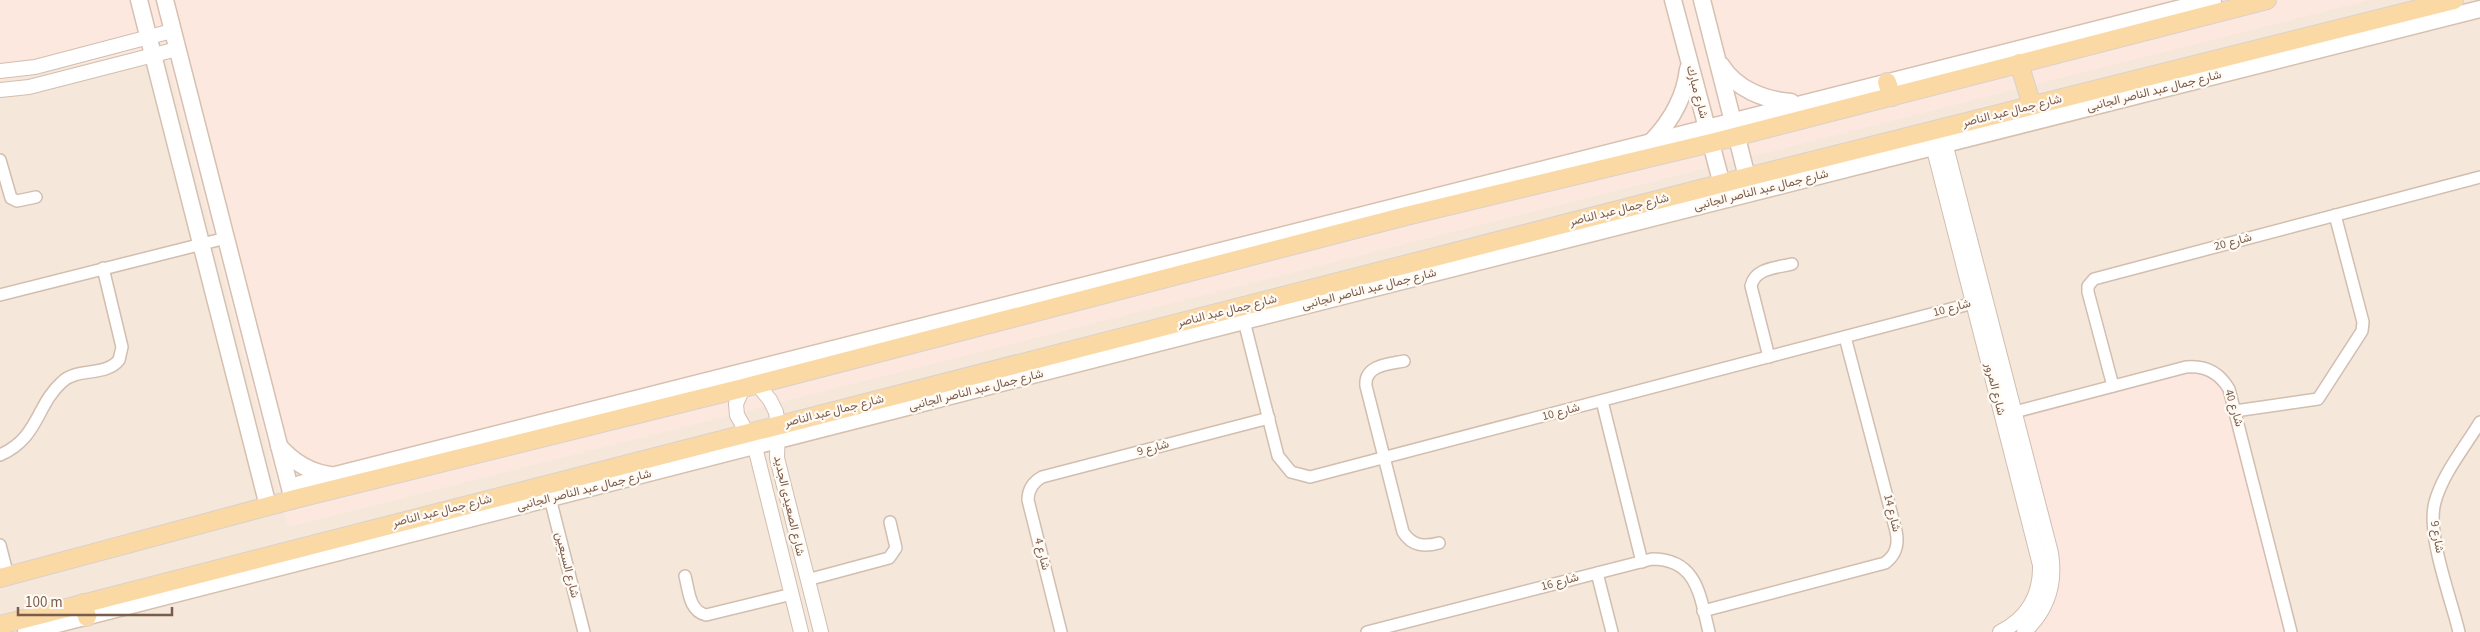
<svg xmlns="http://www.w3.org/2000/svg" width="2480" height="632" viewBox="0 0 2480 632" font-family="'Source Sans 3',Vazirmatn,sans-serif">
  <style>
    .residential { fill: #f5e8da }
    .commercial { fill: #fde8e0 }
    .lines { fill: none; stroke-linecap: round; stroke-linejoin: round }
    .minor-casing { stroke: #d1beb0; stroke-width: 14 }
    .tertiary-casing { stroke: #d1beb0; stroke-width: 16 }
    .secondary-casing { stroke: #d6c0b0; stroke-width: 19 }
    .primary-casing { stroke: #dad1cd; stroke-width: 20 }
    .minor { stroke: #fff; stroke-width: 11 }
    .tertiary { stroke: #fff; stroke-width: 14 }
    .secondary { stroke: #fff; stroke-width: 16 }
    .primary { stroke: #fbd9a5; stroke-width: 18 }
    .labels { text-anchor: middle; dominant-baseline: central; stroke-width: 4.5; stroke-linejoin: round; paint-order: stroke }
    .street-label { font-size: 12px; fill: #7a5c4d; stroke: #fffaf3 }
  </style>
  <rect width="100%" height="100%" fill="#fdf6ec"/>
  <!-- residential -->
  <rect class="residential" x="0" y="0" width="2480" height="632"/>
  <!-- commercial -->
  <g class="commercial">
    <polygon points="0,0 2369,0 288,527 164,45 33,75 0,80"/>
    <polygon points="2188,371 2199,371 2214,377 2225,392 2286,632 2012,632 2042,598 2008,418"/>
  </g>
  <g class="lines">
    <defs>
      <g id="minor">
        <polyline points="0,160 11,198 17,201 36,197"/>
        <polyline points="0,295 226,238"/>
        <polyline points="1244,321 1278,456 1291,472 1310,477 1981,301"/>
        <path d="M1769,357L1751,286C1755,268 1776,268 1792,264"/>
        <path d="M1404,361C1389,364 1364,365 1366,386L1403,532C1412,546 1424,547 1439,543"/>
        <polyline points="2113,386 2088,292 2088,286 2094,279 2480,177"/>
        <polyline points="1602,401 1642,562"/>
        <polyline points="2235,411 2318,399 2362,331 2363,322 2335,215"/>
        <path d="M2007,414L2186,367C2205,365 2219,372 2229,389L2291,632"/>
        <path d="M0,455C39,438 36,405 62,382C78,367 105,377 119,360L122,347L103,268"/>
        <polyline points="550,498 584,632"/>
        <polyline points="0,545 8,576"/>
        <polyline points="1597,573 1612,632"/>
        <path d="M685,576C689,591 689,611 706,615L792,594"/>
        <polyline points="807,580 889,558 896,548 890,522"/>
        <path d="M1703,611L1885,563C1896,555 1899,545 1896,531L1845,337"/>
        <path d="M1061,632L1028,500C1028,489 1033,482 1042,477L1269,418"/>
        <path d="M1367,632L1652,559C1698,559 1700,597 1709,632"/>
        <path d="M2459,632C2451,598 2426,534 2435,502C2443,473 2465,447 2480,422"/>
      </g>
      <g id="tertiary">
        <polyline points="0,71 35,67 172,31"/>
        <polyline points="0,90 29,87 177,49"/>
        <path d="M1943,135L2051,553C2056,584 2047,611 2024,632"/>
        <path d="M1931,138L2040,565C2041,595 2027,619 2000,632"/>
        <polyline points="757,384 770,400 776,412 778,426 777,458 821,632"/>
        <polyline points="743,388 736,404 737,415 755,447 801,632"/>
      </g>
      <g id="secondary">
        <polyline points="139,0 268,506"/>
        <polyline points="165,0 293,500"/>
        <polyline points="1673,0 1725,196"/>
        <polyline points="1702,0 1747,177"/>
        <path d="M1721,65C1736,89 1764,100 1791,102"/>
        <path d="M1652,141C1671,121 1685,97 1688,69"/>
        <path d="M279,446C293,462 309,472 330,475"/>
        <polyline points="295,499 294,490 300,484 2213,0"/>
        <polyline points="26,632 1244,321 2480,9"/>
      </g>
      <g id="primary">
        <polyline points="2019,63 2032,106"/>
        <polyline points="1887,82 1892,97"/>
        <polyline points="0,578 295,499 743,388 1406,216 1711,143 2267,0"/>
        <polyline points="83,603 87,617"/>
        <polyline points="0,625 1747,177 2454,0"/>
      </g>
    </defs>
    <!-- minor casing -->
    <use href="#minor" class="minor-casing"/>
    <!-- tertiary casing -->
    <use href="#tertiary" class="tertiary-casing"/>
    <!-- secondary casing -->
    <use href="#secondary" class="secondary-casing"/>
    <!-- primary casing -->
    <use href="#primary" class="primary-casing"/>
    <!-- minor -->
    <use href="#minor" class="minor"/>
    <!-- tertiary -->
    <use href="#tertiary" class="tertiary"/>
    <!-- secondary -->
    <use href="#secondary" class="secondary"/>
    <!-- primary -->
    <use href="#primary" class="primary"/>
  </g>
  <g class="labels">
    <!-- street labels -->
    <g class="street-label">
      <text transform="translate(2154 91) rotate(-14)">شارع جمال عبد الناصر الجانبى</text>
      <text transform="translate(1697 92) rotate(75)">شارع مبارك</text>
      <text transform="translate(2012 111) rotate(-14)">شارع جمال عبد الناصر</text>
      <text transform="translate(1761 190) rotate(-14)">شارع جمال عبد الناصر الجانبى</text>
      <text transform="translate(1619 210) rotate(-14)">شارع جمال عبد الناصر</text>
      <text transform="translate(2233 242) rotate(-15)">شارع 20</text>
      <text transform="translate(1369 289) rotate(-14)">شارع جمال عبد الناصر الجانبى</text>
      <text transform="translate(1952 308) rotate(-15)">شارع 10</text>
      <text transform="translate(1227 311) rotate(-14)">شارع جمال عبد الناصر</text>
      <text transform="translate(1995 389) rotate(76)">شارع المرور</text>
      <text transform="translate(976 390) rotate(-14)">شارع جمال عبد الناصر الجانبى</text>
      <text transform="translate(2234 408) rotate(73)">شارع 40</text>
      <text transform="translate(834 411) rotate(-14)">شارع جمال عبد الناصر</text>
      <text transform="translate(1561 412) rotate(-15)">شارع 10</text>
      <text transform="translate(1153 448) rotate(-15)">شارع 9</text>
      <text transform="translate(584 490) rotate(-14)">شارع جمال عبد الناصر الجانبى</text>
      <text transform="translate(789 506) rotate(77)">شارع الصعيدى الجديد</text>
      <text transform="translate(442 511) rotate(-14)">شارع جمال عبد الناصر</text>
      <text transform="translate(1892 513) rotate(76)">شارع 14</text>
      <text transform="translate(2437 537) rotate(80)">شارع 9</text>
      <text transform="translate(1042 554) rotate(76)">شارع 4</text>
      <text transform="translate(567 565) rotate(76)">شارع السبعين</text>
      <text transform="translate(1560 582) rotate(-15)">شارع 16</text>
    </g>
  </g>
  <!-- scale -->
  <path d="M18 607v8h154v-8" fill="none" stroke="#7a5c4d" stroke-width="2.5"/>
  <text x="25" y="607" font-size="15" fill="#7a5c4d" stroke="#fffaf3" stroke-width="4" paint-order="stroke">100 m</text>
</svg>
